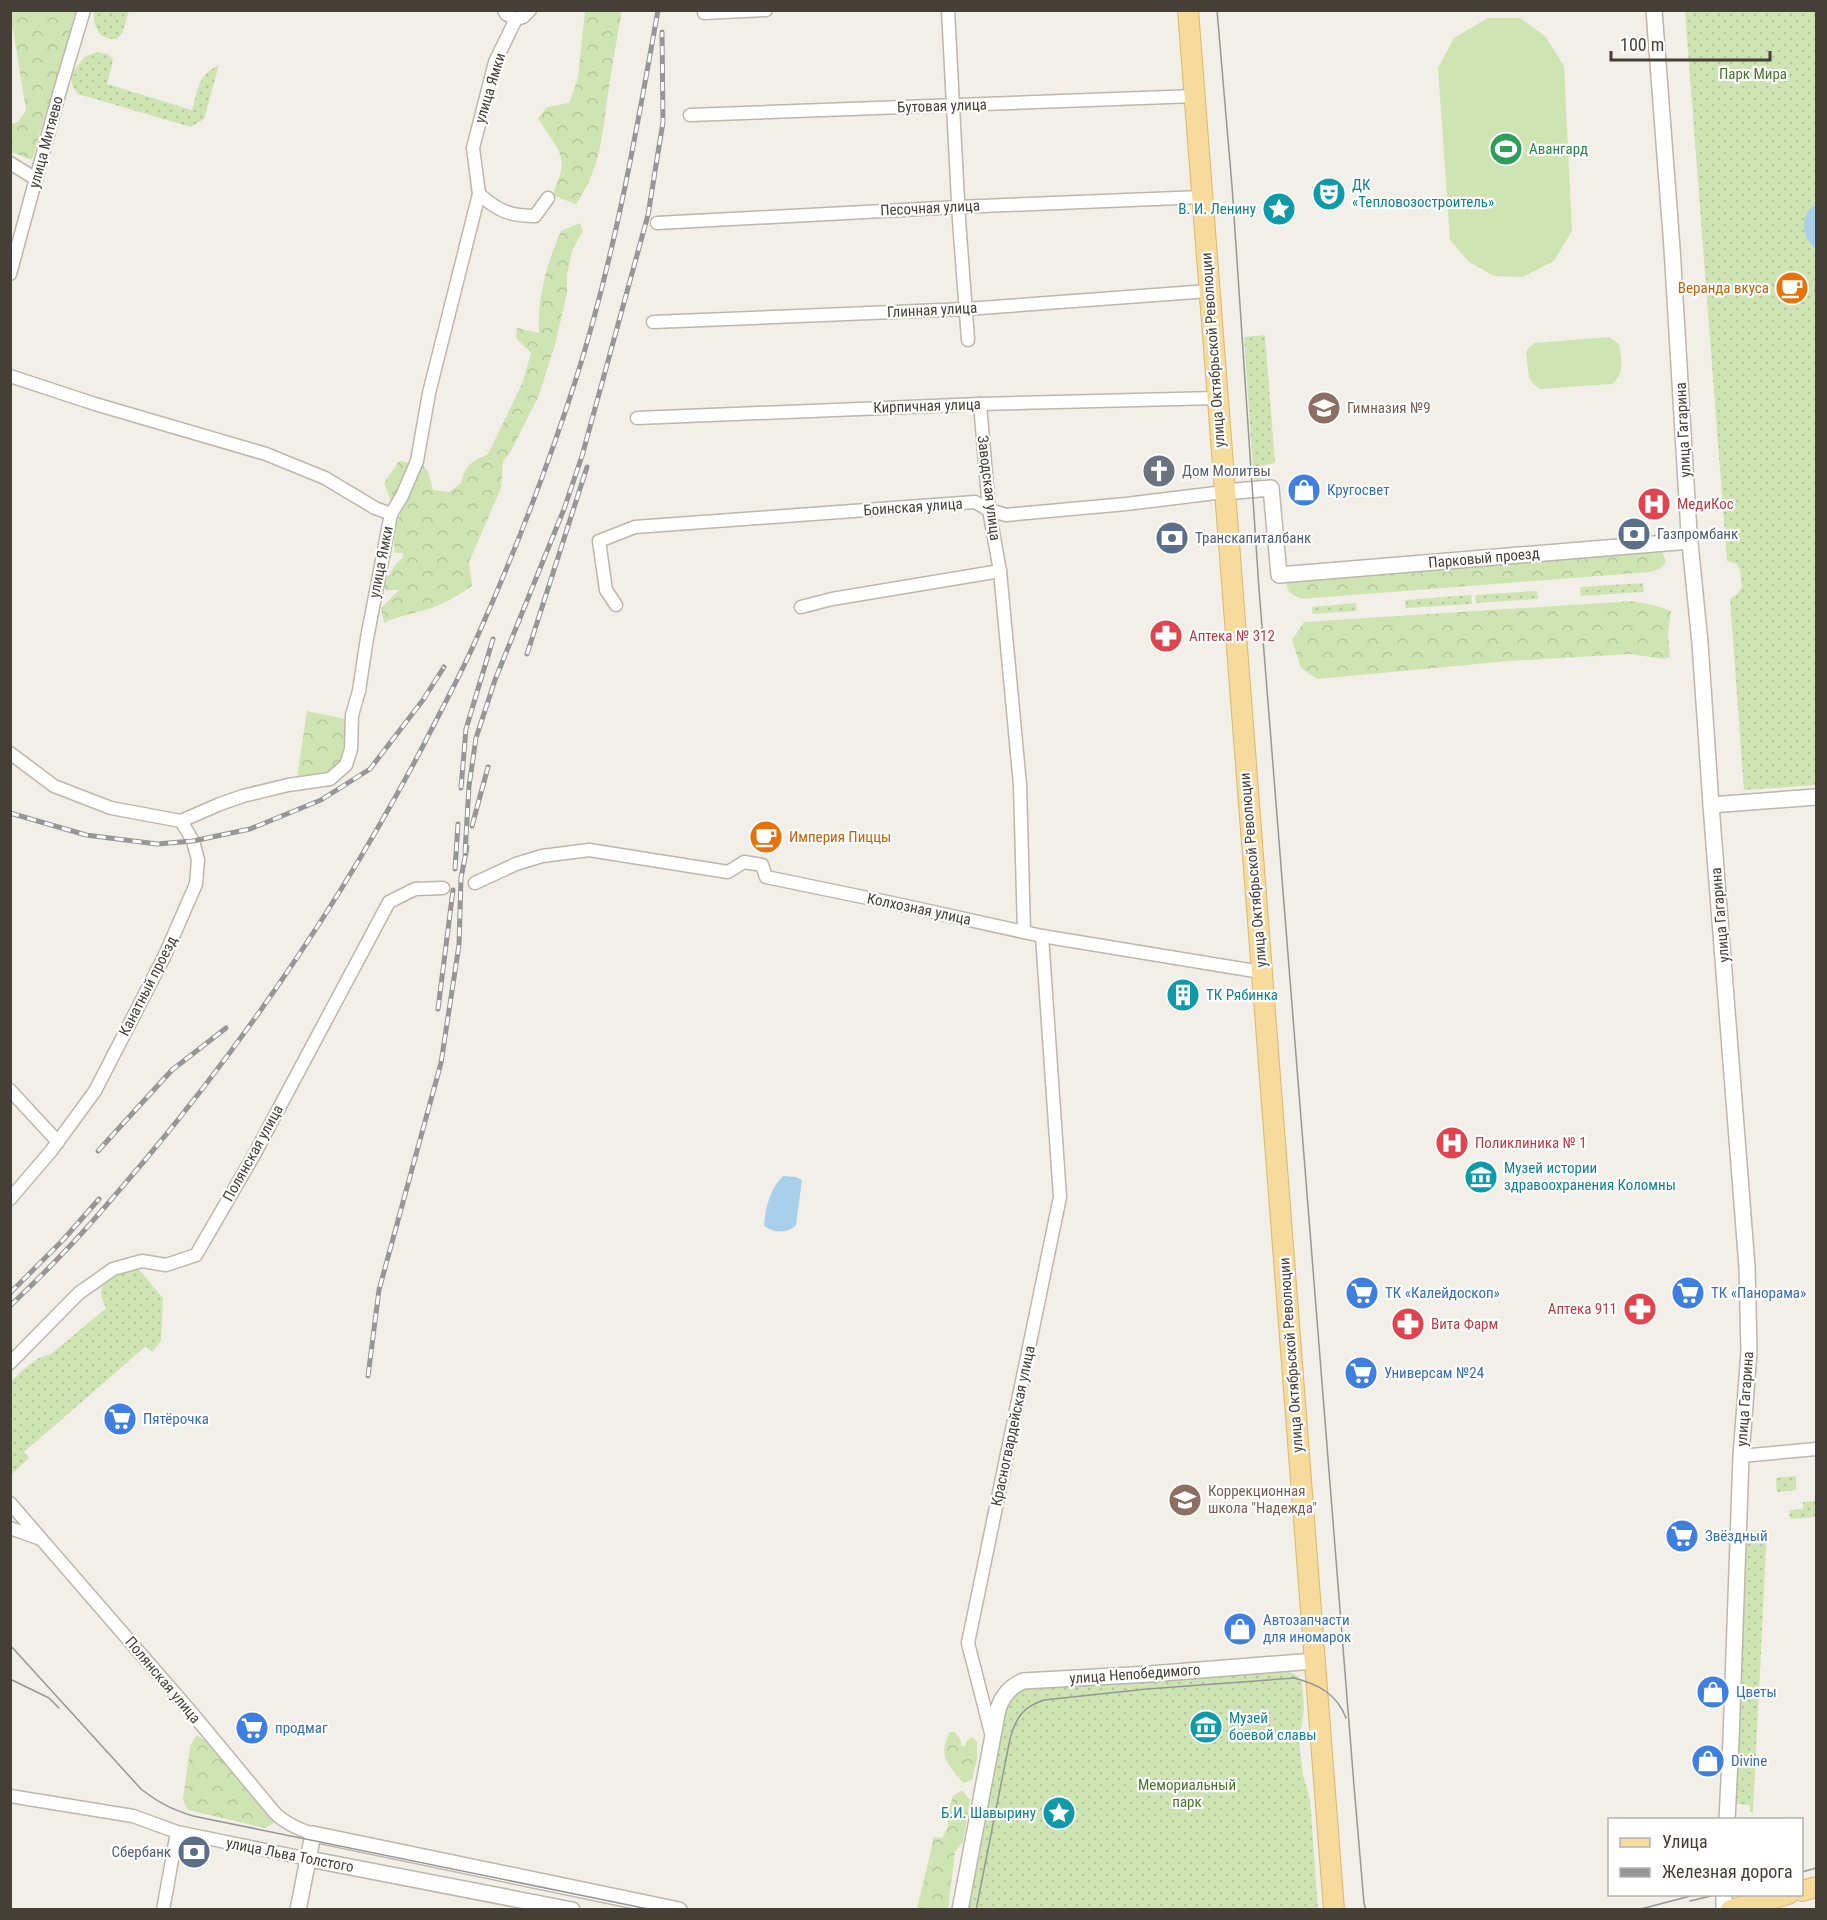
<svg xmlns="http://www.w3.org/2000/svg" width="1827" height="1920" viewBox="0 0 1827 1920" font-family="'Roboto Condensed',sans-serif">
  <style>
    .grass { fill: url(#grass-dots) }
    .forest { fill: url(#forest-crowns) }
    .garden { fill: #cfe4b3 }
    .water { fill: #a9d0ea }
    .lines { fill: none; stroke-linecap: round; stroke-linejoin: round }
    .minor-casing { stroke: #bdb6ab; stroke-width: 15 }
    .tertiary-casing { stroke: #bdb6ab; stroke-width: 18 }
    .primary-casing { stroke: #dab86e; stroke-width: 22 }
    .minor { stroke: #fff; stroke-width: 12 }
    .tertiary { stroke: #fff; stroke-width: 15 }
    .primary { stroke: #f6db9d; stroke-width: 20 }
    .tram { stroke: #969696; stroke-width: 1.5 }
    .rail-casing { stroke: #969696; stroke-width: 5 }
    .rail { stroke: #fff; stroke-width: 3; stroke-dasharray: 9; stroke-linecap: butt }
    .labels { text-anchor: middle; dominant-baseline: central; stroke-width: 4.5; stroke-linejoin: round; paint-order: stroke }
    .park-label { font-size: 15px; fill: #49722f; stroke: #fff }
    .street-label { font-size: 15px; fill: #453f37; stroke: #fff }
    .leisure-label { font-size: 15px; fill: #27864d; stroke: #fff; text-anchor: start }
    .culture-label { font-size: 15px; fill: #0d838f; stroke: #fff; text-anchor: start }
    .food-label { font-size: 15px; fill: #c56008; stroke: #fff; text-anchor: end }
    .education-label { font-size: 15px; fill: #785e54; stroke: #fff; text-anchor: start }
    .worship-label { font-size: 15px; fill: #5b616d; stroke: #fff; text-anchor: start }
    .shop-label { font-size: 15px; fill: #366cbe; stroke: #fff; text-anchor: start }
    .health-label { font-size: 15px; fill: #be3a42; stroke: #fff; text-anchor: start }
    .service-label { font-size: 15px; fill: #4e5e75; stroke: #fff; text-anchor: start }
  </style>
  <defs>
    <pattern id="grass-dots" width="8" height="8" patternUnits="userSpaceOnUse" patternTransform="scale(1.5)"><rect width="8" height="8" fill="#cfe4b3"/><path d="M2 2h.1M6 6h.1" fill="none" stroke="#b3c59b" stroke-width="1.8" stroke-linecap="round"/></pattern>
    <pattern id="forest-crowns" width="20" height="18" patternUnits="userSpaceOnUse" patternTransform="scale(1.5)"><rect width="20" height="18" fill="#cfe4b3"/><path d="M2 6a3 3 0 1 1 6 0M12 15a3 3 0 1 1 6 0" fill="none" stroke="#b3c59b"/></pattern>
  </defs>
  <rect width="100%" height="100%" fill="#f2efe8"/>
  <!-- grass -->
  <g class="grass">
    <path d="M94,11H129L122,34L117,39C98,40 93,27 94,11Z"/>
    <polygon points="1685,11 1816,11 1816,785 1744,790 1730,599 1737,594 1742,587 1740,570 1737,564 1727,561"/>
    <path d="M97,52L108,54L113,60L107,84L192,110C198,89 198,75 219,65L204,119L191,127L78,94L72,85L71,75L84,57Z"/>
    <polygon points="1265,335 1275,463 1264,465 1261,470 1262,482 1254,483 1244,337"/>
    <polygon points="1643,583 1644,592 1581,596 1580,587"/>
    <polygon points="1537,591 1538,599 1476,603 1475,595"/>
    <polygon points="1471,595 1472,604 1406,608 1405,600"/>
    <polygon points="1356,603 1357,611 1312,614 1312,607"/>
    <path d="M136,1266L163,1298L161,1341L152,1352L146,1346L24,1452L29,1458L11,1475L10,1382C21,1373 36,1355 50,1355L106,1308L101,1296L102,1286L126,1268Z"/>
    <polygon points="1796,1476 1796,1490 1777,1492 1776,1478"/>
    <polygon points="1816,1501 1816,1517 1790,1519 1789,1510 1803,1509 1803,1502"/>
    <polygon points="1767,1529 1753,1812 1750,1812 1750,1805 1734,1804 1743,1532"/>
    <polygon points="1289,1671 1299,1677 1302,1683 1304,1709 1299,1742 1303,1775 1310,1799 1318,1909 967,1910 1005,1709 1012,1695 1024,1687"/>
  </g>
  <!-- forest -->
  <g class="forest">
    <polygon points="10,11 76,11 32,160 11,152 11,124 18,122 26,110 13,30 11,25"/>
    <path d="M585,11H622C617,38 612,66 608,94C602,135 601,168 576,204L552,195C572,155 558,152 538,118L547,107L569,103L578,78Z"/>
    <path d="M580,223L583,231L572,251L567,275V293L556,341L539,395L511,451L503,461L501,488L469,562L472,586C461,593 451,600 439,605C421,613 401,614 384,623L381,608L399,590H385L384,582L396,564L403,557V553H395C393,535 394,524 403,508L391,501L384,483L399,461L423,465L428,472L433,490L449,492L461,483C465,464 473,461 488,454L522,384L531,353L516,338L517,328L539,333C537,298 547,263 561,231Z"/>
    <polygon points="1662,551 1666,562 1660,569 1650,572 1301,599 1289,592 1286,583 1290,578"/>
    <polygon points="1633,601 1657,606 1671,611 1668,633 1670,657 1664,659 1630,654 1509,661 1317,679 1301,668 1292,640 1304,622"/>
    <polygon points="307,711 345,719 343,761 321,780 297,779"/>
    <path d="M950,1732H955L961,1741V1745L965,1747L966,1742L971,1737L977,1741V1760L972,1780L963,1783C948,1763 937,1757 950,1732Z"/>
    <polygon points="196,1735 208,1742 265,1809 274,1823 265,1828 188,1810 183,1800 190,1747"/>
    <polygon points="962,1790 970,1800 963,1842 955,1852 948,1909 917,1909 934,1837 942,1838 948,1827 948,1812 953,1796"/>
  </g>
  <!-- garden -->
  <g class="garden">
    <polygon points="1488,18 1520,18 1545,36 1564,66 1572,231 1554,261 1523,277 1494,276 1469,262 1450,240 1438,68 1454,38"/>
    <path d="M1609,337L1619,344C1621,359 1626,373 1612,384L1540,389L1533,384L1529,377L1526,352L1529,347L1535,343Z"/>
  </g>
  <!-- water -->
  <g class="water">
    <path d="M1816,204V249C1801,237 1799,215 1816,204Z"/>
    <path d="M783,1176L796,1177L802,1180L796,1225C787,1234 774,1233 764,1226C765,1208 770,1189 783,1176Z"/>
  </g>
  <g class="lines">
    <defs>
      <g id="minor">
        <polyline points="504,10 506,14 516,19"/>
        <polyline points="948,10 959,220 968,340"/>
        <polyline points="704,13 766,10"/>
        <polyline points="690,115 1195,96"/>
        <polyline points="10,163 36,179"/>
        <path d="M479,194C498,211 510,216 535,216L548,198"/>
        <polyline points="657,223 958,207 1202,197"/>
        <polyline points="10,274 59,94 84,10"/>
        <polyline points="653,322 966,309 1209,291"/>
        <polyline points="10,376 95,404 266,454 325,478 375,508 391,514"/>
        <polyline points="980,404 989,510 1000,571 1020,785 1024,932"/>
        <polyline points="637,418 980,404 1216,398"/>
        <polyline points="616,605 606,590 599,541 635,527 975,502 989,510 1006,515 1126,504 1224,492"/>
        <polyline points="801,607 832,599 1000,571"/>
        <polyline points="10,753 54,786 111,808 181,821"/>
        <polyline points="181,821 220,804 243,796 288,785 330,779 346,765 351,749 352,715 359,691 367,638 391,514 402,496 417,461 429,393 479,194 473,148 495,62 516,19 523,17 530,10"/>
        <polyline points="475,883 516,864 542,856 589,850 728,872 744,862 762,865 766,877 897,904 1042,936 1261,972"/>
        <polyline points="10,1090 58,1142"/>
        <polyline points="10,1199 51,1151 95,1091 165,955 196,884 198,860 193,841 181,821"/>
        <polyline points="10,1363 79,1293 113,1269 142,1261 166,1265 196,1255 254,1155 389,902 415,889 443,888"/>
        <polyline points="1741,1456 1816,1449"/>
        <path d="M10,1503L191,1712L274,1812C284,1823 298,1829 313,1834"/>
        <polyline points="10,1528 41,1539"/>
        <polyline points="992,1737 968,1643 1060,1197 1042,936"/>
        <polyline points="10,1796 133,1816 177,1832 309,1859"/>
        <polyline points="163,1910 177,1832"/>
      </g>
      <g id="tertiary">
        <polyline points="1654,10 1672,248 1689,533 1700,643 1711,805 1747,1267 1749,1352 1741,1456 1731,1740 1727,1820"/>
        <polyline points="1224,492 1271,488 1279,575 1690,541"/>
        <polyline points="1711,805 1816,797"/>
        <polyline points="309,1859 572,1910"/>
        <polyline points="1724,1894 1724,1910"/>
        <polyline points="298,1910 313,1834 679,1910"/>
        <path d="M960,1910L998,1709C1003,1695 1010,1687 1023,1681L1150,1674L1315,1661"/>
      </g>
      <g id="primary">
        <polyline points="1188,10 1334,1910"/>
        <polyline points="1802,1891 1816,1887"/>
        <polyline points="1731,1910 1788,1894"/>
      </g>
    </defs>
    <!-- minor casing -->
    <use href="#minor" class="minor-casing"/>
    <!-- tertiary casing -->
    <use href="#tertiary" class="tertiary-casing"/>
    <!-- primary casing -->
    <use href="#primary" class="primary-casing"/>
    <!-- minor -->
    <use href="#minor" class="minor"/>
    <!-- tertiary -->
    <use href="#tertiary" class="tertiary"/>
    <!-- primary -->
    <use href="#primary" class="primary"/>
    <!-- tram -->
    <g class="tram">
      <polyline points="1217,10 1232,186 1259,589 1354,1786 1364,1903 1366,1910"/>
      <path d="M10,1645L141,1789C159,1803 171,1809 193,1816L653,1910"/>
      <polyline points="10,1679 49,1698 59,1708"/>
      <polyline points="1802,1872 1816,1868"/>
      <polyline points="1690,1901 1719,1894"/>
      <path d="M976,1910L1010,1739C1016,1718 1022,1707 1044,1700L1147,1689L1294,1678C1318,1684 1337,1694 1346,1718"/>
      <polyline points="1637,1910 1698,1894"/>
    </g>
    <defs>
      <g id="rail">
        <polyline points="527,654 587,467"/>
        <polyline points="461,788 466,729 493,639"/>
        <polyline points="10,813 86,835 157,844 193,841 250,829 321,800 370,769 423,700 444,667"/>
        <polyline points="472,826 488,767"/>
        <polyline points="465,853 469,786 476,738 495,680 564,509 582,456 648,215 663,122 662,32"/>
        <polyline points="455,869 458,824"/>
        <polyline points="438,1009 453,890"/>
        <polyline points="98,1151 172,1070 226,1028"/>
        <polyline points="10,1293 63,1240 99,1199"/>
        <path d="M10,1306C30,1287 49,1268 68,1248C95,1220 120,1189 146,1159C252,1032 345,894 422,748C441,710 462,673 478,635C515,552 548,466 576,379C614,259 636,135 658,10"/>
        <polyline points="368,1376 379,1290 441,1063 459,945 461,878 467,847"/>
      </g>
    </defs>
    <!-- rail casing -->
    <use href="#rail" class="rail-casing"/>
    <!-- rail -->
    <use href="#rail" class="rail"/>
  </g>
  <!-- icons -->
  <defs>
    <symbol id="stadium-disc" viewBox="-11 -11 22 22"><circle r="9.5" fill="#2e9e5b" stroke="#fff"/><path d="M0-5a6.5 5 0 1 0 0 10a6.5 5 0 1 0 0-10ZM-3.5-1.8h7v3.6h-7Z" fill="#fff"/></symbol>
    <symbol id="theatre-disc" viewBox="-11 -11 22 22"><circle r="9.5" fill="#0f9aa8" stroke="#fff"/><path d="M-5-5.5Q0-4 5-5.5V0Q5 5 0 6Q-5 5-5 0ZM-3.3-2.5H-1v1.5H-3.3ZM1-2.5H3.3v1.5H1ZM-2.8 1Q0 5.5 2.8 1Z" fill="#fff"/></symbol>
    <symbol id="sight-disc" viewBox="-11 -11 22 22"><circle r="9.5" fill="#0f9aa8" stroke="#fff"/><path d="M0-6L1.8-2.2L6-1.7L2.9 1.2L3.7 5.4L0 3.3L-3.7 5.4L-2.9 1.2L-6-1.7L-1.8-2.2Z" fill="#fff"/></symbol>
    <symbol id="cafe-disc" viewBox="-11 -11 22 22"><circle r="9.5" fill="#e8710a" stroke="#fff"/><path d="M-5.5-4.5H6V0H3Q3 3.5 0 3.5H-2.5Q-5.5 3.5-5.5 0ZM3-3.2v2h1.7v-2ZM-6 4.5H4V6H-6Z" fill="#fff"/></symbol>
    <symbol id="school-disc" viewBox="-11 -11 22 22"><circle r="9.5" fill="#8d6e63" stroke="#fff"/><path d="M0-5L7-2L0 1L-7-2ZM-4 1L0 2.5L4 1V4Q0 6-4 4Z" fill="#fff"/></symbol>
    <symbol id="church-disc" viewBox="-11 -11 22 22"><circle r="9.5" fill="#6b7280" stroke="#fff"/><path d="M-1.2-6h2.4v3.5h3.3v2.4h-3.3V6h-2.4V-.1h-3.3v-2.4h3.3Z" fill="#fff"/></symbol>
    <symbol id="shop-disc" viewBox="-11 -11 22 22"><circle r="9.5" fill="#3f7fe0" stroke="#fff"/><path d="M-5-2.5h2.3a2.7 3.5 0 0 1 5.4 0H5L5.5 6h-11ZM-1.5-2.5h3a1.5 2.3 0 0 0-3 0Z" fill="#fff"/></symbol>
    <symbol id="hospital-disc" viewBox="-11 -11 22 22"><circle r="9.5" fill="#e0444e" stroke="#fff"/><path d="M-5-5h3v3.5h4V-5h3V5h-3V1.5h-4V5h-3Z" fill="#fff"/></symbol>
    <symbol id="bank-disc" viewBox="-11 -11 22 22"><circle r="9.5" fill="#5c6f8a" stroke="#fff"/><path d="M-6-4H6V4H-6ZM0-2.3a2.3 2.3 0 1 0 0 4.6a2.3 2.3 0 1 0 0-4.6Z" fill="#fff"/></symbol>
    <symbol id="pharmacy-disc" viewBox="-11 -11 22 22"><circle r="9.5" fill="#e0444e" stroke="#fff"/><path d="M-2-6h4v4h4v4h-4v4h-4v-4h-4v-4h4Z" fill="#fff"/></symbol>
    <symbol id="building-disc" viewBox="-11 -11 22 22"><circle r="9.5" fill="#0f9aa8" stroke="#fff"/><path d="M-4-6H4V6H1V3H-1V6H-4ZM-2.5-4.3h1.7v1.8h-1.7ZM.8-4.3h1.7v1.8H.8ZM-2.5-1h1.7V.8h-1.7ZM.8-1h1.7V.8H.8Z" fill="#fff"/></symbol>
    <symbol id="museum-disc" viewBox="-11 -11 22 22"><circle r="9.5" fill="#0f9aa8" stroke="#fff"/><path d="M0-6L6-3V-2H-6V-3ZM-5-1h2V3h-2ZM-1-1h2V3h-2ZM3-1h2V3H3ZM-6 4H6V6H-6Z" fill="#fff"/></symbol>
    <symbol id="supermarket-disc" viewBox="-11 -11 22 22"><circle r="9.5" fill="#3f7fe0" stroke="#fff"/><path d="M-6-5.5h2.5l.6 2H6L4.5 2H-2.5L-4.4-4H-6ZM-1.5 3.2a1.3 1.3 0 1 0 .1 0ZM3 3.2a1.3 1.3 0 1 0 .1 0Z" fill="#fff"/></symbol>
  </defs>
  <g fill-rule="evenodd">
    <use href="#stadium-disc" x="1487" y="130" width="38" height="38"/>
    <use href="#theatre-disc" x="1310" y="175" width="38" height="38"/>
    <use href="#sight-disc" x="1260" y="190" width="38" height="38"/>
    <use href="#cafe-disc" x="1773" y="269" width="38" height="38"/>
    <use href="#school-disc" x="1305" y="389" width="38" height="38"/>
    <use href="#church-disc" x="1140" y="452" width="38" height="38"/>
    <use href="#shop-disc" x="1285" y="471" width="38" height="38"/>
    <use href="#hospital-disc" x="1635" y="485" width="38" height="38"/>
    <use href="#bank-disc" x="1615" y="515" width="38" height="38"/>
    <use href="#bank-disc" x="1153" y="519" width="38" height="38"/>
    <use href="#pharmacy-disc" x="1147" y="617" width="38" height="38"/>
    <use href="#cafe-disc" x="747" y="818" width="38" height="38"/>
    <use href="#building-disc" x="1164" y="976" width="38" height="38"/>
    <use href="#hospital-disc" x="1433" y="1124" width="38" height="38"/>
    <use href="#museum-disc" x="1462" y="1158" width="38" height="38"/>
    <use href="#supermarket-disc" x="1343" y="1274" width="38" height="38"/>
    <use href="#supermarket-disc" x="1669" y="1274" width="38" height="38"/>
    <use href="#pharmacy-disc" x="1621" y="1290" width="38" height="38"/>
    <use href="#pharmacy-disc" x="1389" y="1305" width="38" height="38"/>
    <use href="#supermarket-disc" x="1342" y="1354" width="38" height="38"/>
    <use href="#supermarket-disc" x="101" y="1400" width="38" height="38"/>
    <use href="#school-disc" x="1166" y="1481" width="38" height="38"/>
    <use href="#supermarket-disc" x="1663" y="1517" width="38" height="38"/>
    <use href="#shop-disc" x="1221" y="1610" width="38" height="38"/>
    <use href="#shop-disc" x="1694" y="1673" width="38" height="38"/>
    <use href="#museum-disc" x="1187" y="1708" width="38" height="38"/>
    <use href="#supermarket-disc" x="233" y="1709" width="38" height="38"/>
    <use href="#shop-disc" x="1689" y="1742" width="38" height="38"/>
    <use href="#sight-disc" x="1040" y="1794" width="38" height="38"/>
    <use href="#bank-disc" x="175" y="1833" width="38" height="38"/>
  </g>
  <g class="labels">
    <!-- park labels -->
    <g class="park-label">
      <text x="1753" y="74">Парк Мира</text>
      <text x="1187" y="1785">Мемориальный<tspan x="1187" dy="17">парк</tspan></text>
    </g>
    <!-- street labels -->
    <g class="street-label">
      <text transform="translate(490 88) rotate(-73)">улица Ямки</text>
      <text transform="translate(942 106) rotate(-2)">Бутовая улица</text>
      <text transform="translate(46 142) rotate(-75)">улица Митяево</text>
      <text transform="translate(930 208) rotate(-3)">Песочная улица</text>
      <text transform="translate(932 310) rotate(-3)">Глинная улица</text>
      <text transform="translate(1213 350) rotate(-94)">улица Октябрьской Революции</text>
      <text transform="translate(927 406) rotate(-2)">Кирпичная улица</text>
      <text transform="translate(1683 430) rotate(-93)">улица Гагарина</text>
      <text transform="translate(989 488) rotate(83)">Заводская улица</text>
      <text transform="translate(913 507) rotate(-4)">Боинская улица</text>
      <text transform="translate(1484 558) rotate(-5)">Парковый проезд</text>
      <text transform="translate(381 562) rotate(-79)">улица Ямки</text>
      <text transform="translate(1253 870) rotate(-95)">улица Октябрьской Революции</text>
      <text transform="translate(919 909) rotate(12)">Колхозная улица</text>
      <text transform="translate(1720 915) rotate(-95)">улица Гагарина</text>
      <text transform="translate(148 986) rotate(-63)">Канатный проезд</text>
      <text transform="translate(253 1153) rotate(-61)">Полянская улица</text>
      <text transform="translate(1291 1355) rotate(-94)">улица Октябрьской Революции</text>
      <text transform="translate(1745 1399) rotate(-86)">улица Гагарина</text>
      <text transform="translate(1013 1426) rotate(-78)">Красногвардейская улица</text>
      <text transform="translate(1135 1674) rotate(-4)">улица Непобедимого</text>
      <text transform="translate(163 1680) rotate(50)">Полянская улица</text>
      <text transform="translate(290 1855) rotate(11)">улица Льва Толстого</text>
    </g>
    <!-- leisure labels -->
    <g class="leisure-label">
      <text x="1529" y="149">Авангард</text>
    </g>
    <!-- culture labels -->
    <g class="culture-label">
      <text x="1352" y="185">ДК<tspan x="1352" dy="17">«Тепловозостроитель»</tspan></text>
      <text x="1256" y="209" text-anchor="end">В. И. Ленину</text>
      <text x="1206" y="995">ТК Рябинка</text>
      <text x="1504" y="1168">Музей истории<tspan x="1504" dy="17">здравоохранения Коломны</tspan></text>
      <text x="1229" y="1718">Музей<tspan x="1229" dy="17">боевой славы</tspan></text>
      <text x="1036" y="1813" text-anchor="end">Б.И. Шавырину</text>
    </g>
    <!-- food labels -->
    <g class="food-label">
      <text x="1769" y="288">Веранда вкуса</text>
      <text x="789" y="837" text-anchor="start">Империя Пиццы</text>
    </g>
    <!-- education labels -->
    <g class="education-label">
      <text x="1347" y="408">Гимназия №9</text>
      <text x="1208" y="1491">Коррекционная<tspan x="1208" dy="17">школа "Надежда"</tspan></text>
    </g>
    <!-- worship labels -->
    <g class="worship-label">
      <text x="1182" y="471">Дом Молитвы</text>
    </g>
    <!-- shop labels -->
    <g class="shop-label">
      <text x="1327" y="490">Кругосвет</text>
      <text x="1385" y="1293">ТК «Калейдоскоп»</text>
      <text x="1711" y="1293">ТК «Панорама»</text>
      <text x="1384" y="1373">Универсам №24</text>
      <text x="143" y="1419">Пятёрочка</text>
      <text x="1705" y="1536">Звёздный</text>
      <text x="1263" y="1620">Автозапчасти<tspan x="1263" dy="17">для иномарок</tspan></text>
      <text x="1736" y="1692">Цветы</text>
      <text x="275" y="1728">продмаг</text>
      <text x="1731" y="1761">Divine</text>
    </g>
    <!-- health labels -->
    <g class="health-label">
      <text x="1677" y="504">МедиКос</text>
      <text x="1189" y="636">Аптека № 312</text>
      <text x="1475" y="1143">Поликлиника № 1</text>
      <text x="1617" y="1309" text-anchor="end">Аптека 911</text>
      <text x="1431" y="1324">Вита Фарм</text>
    </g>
    <!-- service labels -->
    <g class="service-label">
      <text x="1657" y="534">Газпромбанк</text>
      <text x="1195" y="538">Транскапиталбанк</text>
      <text x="171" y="1852" text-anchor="end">Сбербанк</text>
    </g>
  </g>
  <!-- border -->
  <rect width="1827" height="1920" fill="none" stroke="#453f37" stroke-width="24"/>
  <!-- legend -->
  <rect x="1608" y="1818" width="195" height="78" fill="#ffffff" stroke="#b5b2af" stroke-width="1.5"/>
  <rect x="1620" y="1838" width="30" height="9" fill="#f6db9d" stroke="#b5b2af" stroke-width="1.5"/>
  <text x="1662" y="1848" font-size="18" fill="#453f37">Улица</text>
  <rect x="1620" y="1868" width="30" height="9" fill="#969696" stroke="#b5b2af" stroke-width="1.5"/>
  <text x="1662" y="1878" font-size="18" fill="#453f37">Железная дорога</text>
  <!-- scale -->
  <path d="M1611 51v9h159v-9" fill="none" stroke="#453f37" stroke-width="3"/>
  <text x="1620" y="51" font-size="18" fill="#453f37" stroke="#ffffff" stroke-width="4.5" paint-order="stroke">100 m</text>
</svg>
